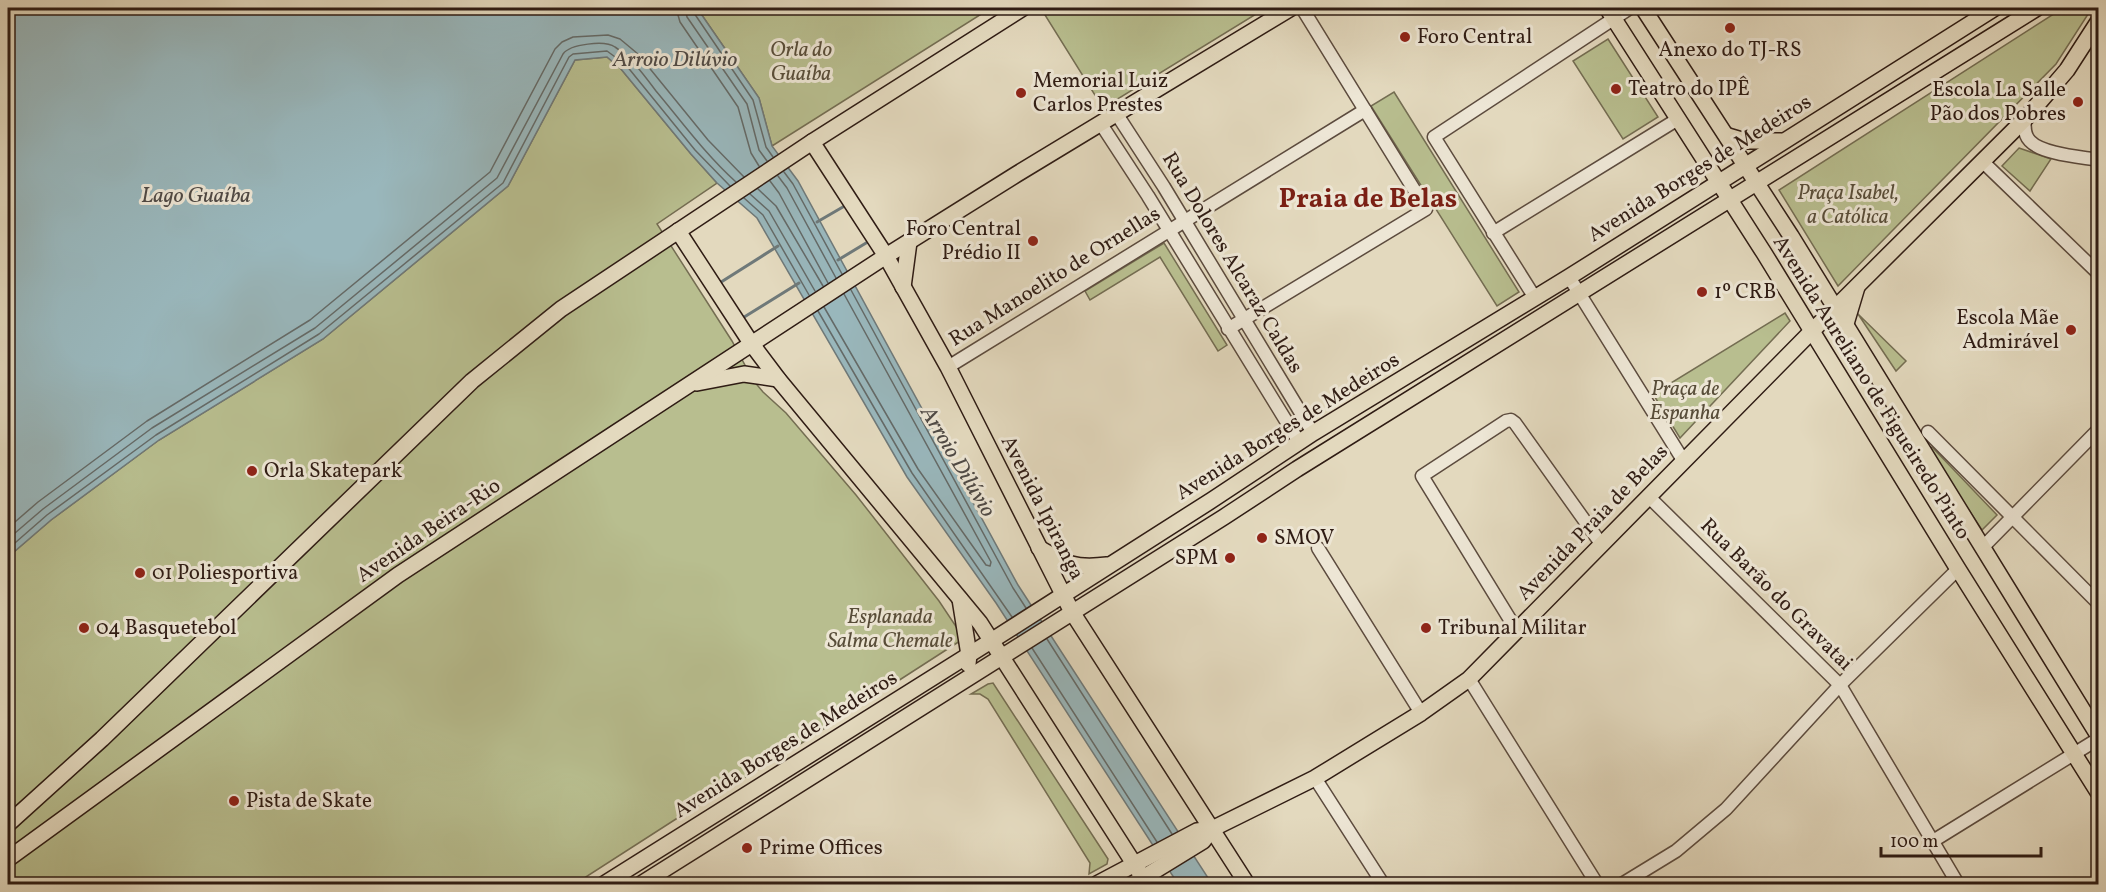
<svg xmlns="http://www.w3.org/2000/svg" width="2106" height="892" viewBox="0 0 2106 892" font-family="Vollkorn,serif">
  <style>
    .green { fill: #b8be8f; stroke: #746d52; stroke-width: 1.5 }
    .water { fill: #99b7bc; stroke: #6f7979; stroke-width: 1.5 }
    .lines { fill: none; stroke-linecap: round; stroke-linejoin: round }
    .shore { stroke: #646a68; stroke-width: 1.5 }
    .stream { stroke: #6f7979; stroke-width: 3 }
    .minor-casing { stroke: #5c4b3e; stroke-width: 15 }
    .major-casing { stroke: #2f1c14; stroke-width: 18 }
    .minor { stroke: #ede6d5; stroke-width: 12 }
    .major { stroke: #e3d9be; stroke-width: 15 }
    .poi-dot { fill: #8f2418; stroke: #ede6d5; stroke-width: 2 }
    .labels { text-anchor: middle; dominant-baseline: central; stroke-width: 6; stroke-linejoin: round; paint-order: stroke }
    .poi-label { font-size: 21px; fill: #2f1c14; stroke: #ede6d5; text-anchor: start }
    .park-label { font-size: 21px; font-style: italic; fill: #584d39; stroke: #ede6d5 }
    .street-label { font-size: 21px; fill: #2f1c14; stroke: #ede6d5 }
    .water-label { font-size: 22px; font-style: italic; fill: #4f4a46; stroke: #ede6d5 }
    .district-label { font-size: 27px; font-weight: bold; fill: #7a1f14; stroke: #ede6d5 }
  </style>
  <rect width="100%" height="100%" fill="#e3d9be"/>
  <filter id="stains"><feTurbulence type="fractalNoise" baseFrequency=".00333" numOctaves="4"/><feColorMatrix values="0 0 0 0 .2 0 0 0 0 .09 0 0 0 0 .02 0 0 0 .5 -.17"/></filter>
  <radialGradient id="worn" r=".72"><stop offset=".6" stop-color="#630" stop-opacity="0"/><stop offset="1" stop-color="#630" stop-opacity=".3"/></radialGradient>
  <!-- green -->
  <g class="green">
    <polygon points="697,8 991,8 772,146 759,98"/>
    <polygon points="1056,8 1266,8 1103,108 1045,15"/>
    <polygon points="2063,8 2092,8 2056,64 1838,286 1779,190"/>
    <polygon points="1608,39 1658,117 1623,139 1573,61"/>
    <polygon points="607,57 621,69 691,154 717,183 657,224 732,341 753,380 763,392 786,413 856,495 939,601 959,631 960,641 797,746 676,819 575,884 8,884 8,557 51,520 159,440 323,339 508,186 575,60"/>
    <polygon points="1394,92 1519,292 1497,306 1371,106"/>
    <polygon points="2019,148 2051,159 2030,191 2002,166"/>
    <polygon points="1164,243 1227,345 1218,351 1160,257 1090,300 1085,291"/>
    <polygon points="1785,313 1790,321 1680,438 1653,394"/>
    <polygon points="1858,314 1906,361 1896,371"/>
    <polygon points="1932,447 1997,515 1982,530 1928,448"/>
    <polygon points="993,683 1108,859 1107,864 1089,874 1090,863 988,699 980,694 971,694 988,684"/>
  </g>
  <!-- water -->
  <polygon class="water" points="8,8 697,8 759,98 772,146 798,181 1018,585 1212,884 1178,884 996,603 907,477 757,218 717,183 691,154 621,69 607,57 575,60 508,186 323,339 159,440 51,520 8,557"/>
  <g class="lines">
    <!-- shore -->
    <g class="shore">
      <polyline points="676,8 680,22 738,107 751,153 759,166"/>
      <polyline points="685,8 687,17 747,104 759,150 767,161"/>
      <polyline points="693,8 694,13 753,100 766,147 773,157"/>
      <polyline points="784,172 793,184 842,274"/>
      <polyline points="778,176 787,188 836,278"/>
      <polyline points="770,181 779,193 828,283"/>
      <polyline points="758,189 776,206 823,286"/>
      <polyline points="750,194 769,211 815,291"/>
      <polyline points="744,198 763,215 809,295"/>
      <polyline points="851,290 1013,588 1026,608"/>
      <polyline points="824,307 918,469 986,565 990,566 991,562 844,294"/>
      <polyline points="818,311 912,473 1012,617"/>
      <polyline points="8,528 38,502 147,421 310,320 490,172 555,49 562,42 573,37 608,35 620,39 638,54 708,140 744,177"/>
      <path d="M8,539L43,509L152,428L315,328L497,178L563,54C570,44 605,40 615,47C632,58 644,75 656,91C682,122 706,155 736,182"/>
      <polyline points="8,549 47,515 156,435 319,334 503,183 569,57 573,54 607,51 626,65 695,150 730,186"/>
      <polyline points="1047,639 1172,834"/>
      <polyline points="1032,648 1157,842"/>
    </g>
    <!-- stream -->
    <g class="stream">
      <polyline points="817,222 848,204"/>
      <polyline points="838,260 871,240"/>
      <polyline points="718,284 778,246"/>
      <polyline points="741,319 799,283"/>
    </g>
    <defs>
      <g id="minor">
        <polyline points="1116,113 1164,187 1313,433"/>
        <path d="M2025,119C2024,127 2024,135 2030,141C2042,154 2082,157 2098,160"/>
        <polyline points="1101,124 1148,196 1299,442"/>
        <polyline points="1982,161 2098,273"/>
        <polyline points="1493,233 1678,119"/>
        <polyline points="1569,277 1683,460"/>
        <polyline points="1535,298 1434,137 1630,8"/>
        <polyline points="1228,329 1426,209 1302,8"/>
        <polyline points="948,367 1365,110"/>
        <polyline points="1928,432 2098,603"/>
        <polyline points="1648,496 1840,685 1958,884"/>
        <polyline points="1983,547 2098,430"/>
        <polyline points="1318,548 1421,713"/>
        <polyline points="1517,631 1422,476 1506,421 1511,420 1515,423 1602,545"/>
        <polyline points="1469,679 1597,884"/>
        <polyline points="1315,778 1383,884"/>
        <polyline points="1933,841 2098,739"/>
        <polyline points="1622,884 1676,851 1726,809 1840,685 1958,569"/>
      </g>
      <g id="major">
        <polyline points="1607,8 1764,253 1958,569 2098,792"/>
        <polyline points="1643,8 1791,236 2098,735"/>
        <polyline points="1728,136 1745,141 1781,141"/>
        <polyline points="812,142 886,256 948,367 1072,612 1247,884"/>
        <polyline points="678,231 751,343 778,379 980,623 1147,884"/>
        <polyline points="903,287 909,242"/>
        <polyline points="1845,327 1857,287"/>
        <polyline points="697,383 744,374 778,379"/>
        <path d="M1039,548C1066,564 1075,569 1107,565"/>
        <polyline points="960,599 969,655 968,664"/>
        <polyline points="8,824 102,739 472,381 561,309 812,142 1023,8"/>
        <polyline points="8,859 398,575 886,256 1017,174 1291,8"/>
        <polyline points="604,884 991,641 1212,500 1313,433 1569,277 1995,8"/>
        <polyline points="641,884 1224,517 1297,469 2037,8"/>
        <polyline points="1097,884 1197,831 1212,829 1315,778 1421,713 1469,679 1812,331 2025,119 2067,70 2098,22"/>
        <polyline points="1133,884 1203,841 1212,829"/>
      </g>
    </defs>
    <!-- minor casing -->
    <use href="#minor" class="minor-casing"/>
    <!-- major casing -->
    <use href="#major" class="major-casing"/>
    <!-- minor -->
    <use href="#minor" class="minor"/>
    <!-- major -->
    <use href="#major" class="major"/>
  </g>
  <!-- markers -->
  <g class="poi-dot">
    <circle cx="1730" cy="28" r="6"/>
    <circle cx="1405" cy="37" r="6"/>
    <circle cx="1616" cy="89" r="6"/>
    <circle cx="1021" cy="93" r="6"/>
    <circle cx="2078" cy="102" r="6"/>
    <circle cx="1033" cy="241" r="6"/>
    <circle cx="1702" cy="292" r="6"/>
    <circle cx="2071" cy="330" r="6"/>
    <circle cx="252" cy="471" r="6"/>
    <circle cx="1262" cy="538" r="6"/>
    <circle cx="1230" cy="558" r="6"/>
    <circle cx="140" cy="573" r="6"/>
    <circle cx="84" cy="628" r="6"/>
    <circle cx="1426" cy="628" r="6"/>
    <circle cx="234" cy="801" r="6"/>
    <circle cx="747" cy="848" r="6"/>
  </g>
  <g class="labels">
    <!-- poi labels -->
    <g class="poi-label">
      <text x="1417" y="37">Foro Central</text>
      <text x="1730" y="50" text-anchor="middle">Anexo do TJ-RS</text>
      <text x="1033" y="81">Memorial Luiz<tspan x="1033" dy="24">Carlos Prestes</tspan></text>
      <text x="1628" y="89">Teatro do IPÊ</text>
      <text x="2066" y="90" text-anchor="end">Escola La Salle<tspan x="2066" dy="24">Pão dos Pobres</tspan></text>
      <text x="1021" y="229" text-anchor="end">Foro Central<tspan x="1021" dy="24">Prédio II</tspan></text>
      <text x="1714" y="292">1º CRB</text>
      <text x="2059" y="318" text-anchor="end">Escola Mãe<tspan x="2059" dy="24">Admirável</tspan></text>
      <text x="264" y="471">Orla Skatepark</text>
      <text x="1274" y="538">SMOV</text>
      <text x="1218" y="558" text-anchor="end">SPM</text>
      <text x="152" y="573">01 Poliesportiva</text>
      <text x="96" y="628">04 Basquetebol</text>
      <text x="1438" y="628">Tribunal Militar</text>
      <text x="246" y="801">Pista de Skate</text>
      <text x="759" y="848">Prime Offices</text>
    </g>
    <!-- park labels -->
    <g class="park-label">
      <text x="801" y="50">Orla do<tspan x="801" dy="24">Guaíba</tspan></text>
      <text x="1848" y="193">Praça Isabel,<tspan x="1848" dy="24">a Católica</tspan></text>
      <text x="1685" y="389">Praça de<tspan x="1685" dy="24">Espanha</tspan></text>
      <text x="890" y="617">Esplanada<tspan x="890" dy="24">Salma Chemale</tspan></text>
    </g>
    <!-- street labels -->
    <g class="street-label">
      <text transform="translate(1700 169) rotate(-32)">Avenida Borges de Medeiros</text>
      <text transform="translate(1232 263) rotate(59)">Rua Dolores Alcaraz Caldas</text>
      <text transform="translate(1055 277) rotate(-32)">Rua Manoelito de Ornellas</text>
      <text transform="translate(1871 388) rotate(58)">Avenida Aureliano de Figueiredo Pinto</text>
      <text transform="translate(1288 427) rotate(-32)">Avenida Borges de Medeiros</text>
      <text transform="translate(1042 508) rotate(63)">Avenida Ipiranga</text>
      <text transform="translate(1593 523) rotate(-46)">Avenida Praia de Belas</text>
      <text transform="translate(429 531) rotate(-34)">Avenida Beira-Rio</text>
      <text transform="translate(1776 595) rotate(45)">Rua Barão do Gravatai</text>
      <text transform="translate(786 745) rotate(-32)">Avenida Borges de Medeiros</text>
    </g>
    <!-- water labels -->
    <g class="water-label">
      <text x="675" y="60">Arroio Dilúvio</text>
      <text x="196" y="196">Lago Guaíba</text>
      <text transform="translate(957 462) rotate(59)">Arroio Dilúvio</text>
    </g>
    <!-- district labels -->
    <g class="district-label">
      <text x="1368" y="200">Praia de Belas</text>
    </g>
  </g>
  <!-- margin -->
  <rect width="2106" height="892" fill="none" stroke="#e3d9be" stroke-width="30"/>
  <rect x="9" y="9" width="2088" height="874" fill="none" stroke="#2f1c14" stroke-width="3"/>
  <rect x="15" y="15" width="2076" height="862" fill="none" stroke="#2f1c14" stroke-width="1.5"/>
  <!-- scale -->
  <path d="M1881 847v9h160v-9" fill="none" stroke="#2f1c14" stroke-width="3"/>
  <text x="1890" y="847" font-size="18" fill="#2f1c14" stroke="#ede6d5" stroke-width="4.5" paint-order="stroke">100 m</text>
  <rect width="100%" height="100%" filter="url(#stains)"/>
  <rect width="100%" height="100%" fill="url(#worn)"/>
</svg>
